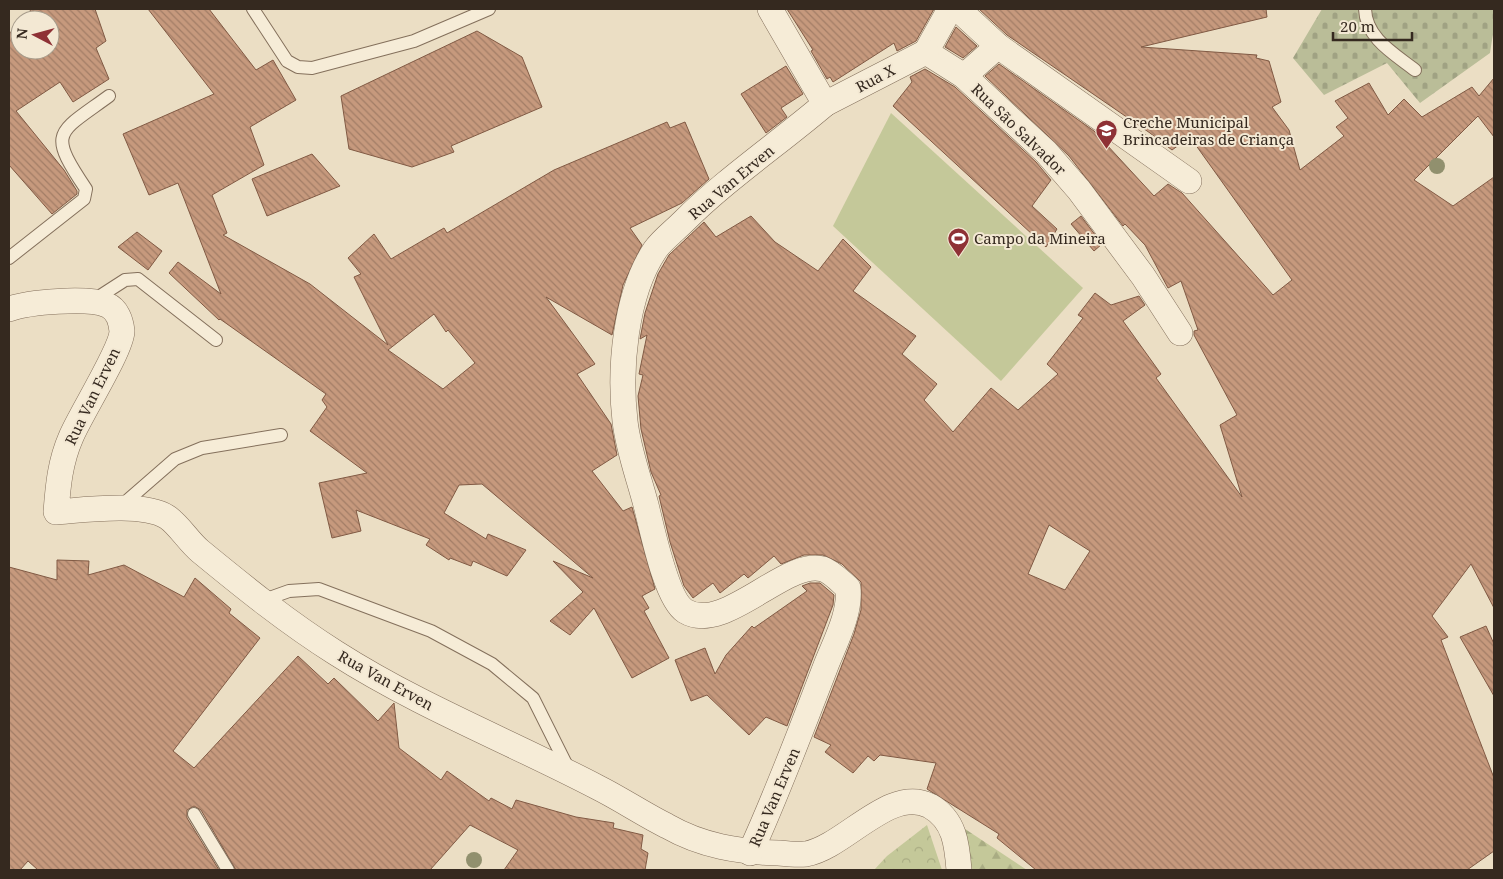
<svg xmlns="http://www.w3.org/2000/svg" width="1503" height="879" viewBox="0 0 1503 879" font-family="'Noto Serif',serif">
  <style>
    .forest { fill: url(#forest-firs) }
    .cemetery { fill: url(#cemetery-stones) }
    .park { fill: url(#park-crowns) }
    .pitch { fill: #c4c899 }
    .building { fill: url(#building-back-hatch); stroke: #815a44; fill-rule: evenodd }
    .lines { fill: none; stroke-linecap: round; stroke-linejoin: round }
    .lane-casing { stroke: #84705c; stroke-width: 14 }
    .street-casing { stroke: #84705c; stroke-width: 26 }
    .lane { stroke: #f6ecd7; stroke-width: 12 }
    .street { stroke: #f6ecd7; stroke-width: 25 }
    .tree { fill: #91906e }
    .labels { text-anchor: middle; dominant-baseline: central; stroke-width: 4; stroke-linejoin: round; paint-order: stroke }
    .street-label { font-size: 15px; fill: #35291f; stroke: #f3e8d3 }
    .poi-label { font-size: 15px; fill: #35291f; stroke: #f3e8d3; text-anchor: start }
  </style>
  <defs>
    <pattern id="forest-firs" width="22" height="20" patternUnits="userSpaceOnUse" patternTransform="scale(1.25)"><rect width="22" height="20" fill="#c4c899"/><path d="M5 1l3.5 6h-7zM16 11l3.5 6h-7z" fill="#a9ac83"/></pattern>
    <pattern id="cemetery-stones" width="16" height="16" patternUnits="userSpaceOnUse" patternTransform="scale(1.25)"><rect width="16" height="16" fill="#babd98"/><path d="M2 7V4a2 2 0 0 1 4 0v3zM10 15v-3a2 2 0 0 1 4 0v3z" fill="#a0a283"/></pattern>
    <pattern id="park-crowns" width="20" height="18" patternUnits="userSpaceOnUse" patternTransform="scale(1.25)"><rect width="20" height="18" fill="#c4c899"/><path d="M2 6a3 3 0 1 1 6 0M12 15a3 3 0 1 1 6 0" fill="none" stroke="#a9ac83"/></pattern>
    <pattern id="building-back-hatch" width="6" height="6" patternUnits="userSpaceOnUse" patternTransform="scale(1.25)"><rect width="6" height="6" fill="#c6997d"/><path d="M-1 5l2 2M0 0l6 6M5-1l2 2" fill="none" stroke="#a27d66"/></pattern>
  </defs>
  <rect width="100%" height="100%" fill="#ebdec4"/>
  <!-- forest -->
  <polygon class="forest" points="956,823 1027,870 963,870"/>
  <!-- cemetery -->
  <polygon class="cemetery" points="1322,9 1494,9 1494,27 1490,53 1420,103 1387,63 1324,95 1293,58"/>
  <!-- park -->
  <polygon class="park" points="927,825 942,870 874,870 887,856"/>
  <!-- pitch -->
  <polygon class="pitch" points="891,113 1083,288 1001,381 833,226"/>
  <!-- building -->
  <g class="building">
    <polygon points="30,9 95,9 106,41 96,48 109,79 73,102 60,82 16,111 64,170 77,191 77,194 52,214 9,165 9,31 20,40 20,50 32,50 37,54 36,50 50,50 50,20 32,20"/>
    <path d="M148,9H209L256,70L273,60L296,100L250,127L264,165L212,195L227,233L223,235L310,284L388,345L354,277L361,274L348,258L374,234L391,259L444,228L447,233L554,170L667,122L670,128L685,122L709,179L682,203L630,228L642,245L623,285L612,335L546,297L595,364L577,374L611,424L617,455L592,471L623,511L632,507L655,589L642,596L649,608L644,611L669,658L632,678L594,608L570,635L550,621L583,592L553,561L593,578L482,484L459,485L444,513L486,539L488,534L526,550L507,576L473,561L471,566L450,558L449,560L426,545L430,539L356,510L361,531L332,538L319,483L367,473L310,431L327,407L322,400L326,394L220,319L219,320L169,273L178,262L221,294L178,183L149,195L123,134L214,94ZM434,314L446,332L448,330L475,363L443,389L388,350Z"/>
    <polygon points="787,9 934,9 916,41 897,51 894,43 833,82 830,77 827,79 811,51 813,50"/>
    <path d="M979,9H1266L1267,17L1141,47L1257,55L1256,58L1269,61L1281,102L1272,107L1289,130L1300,170L1344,136L1336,127L1348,118L1335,101L1369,83L1388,115L1404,99L1422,117L1472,87L1479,96L1494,78V137L1478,116L1414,180L1453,206L1494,177V608L1471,564L1432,616L1448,637L1441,640L1494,778V851L1467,870H1036L997,838L999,834L927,789L936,763L880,755L874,761L868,756L853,773L825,752L831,745L814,737L854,634L861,610V582L842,564L823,555H804L781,564L774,556L748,578L744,574L720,593L713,583L693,598L684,586L670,542L659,496L661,495L651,472L641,429L638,396L643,375L639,374L647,335L640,339L645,313L658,274L669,255L704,222L716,237L751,216L775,242L818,271L843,239L871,267L853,291L916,336L902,354L937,384L924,400L953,432L991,388L1018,410L1058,374L1047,364L1083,318L1078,315L1095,293L1111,305L1139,296L1145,305L1123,321L1161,374L1156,378L1242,497L1220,425L1237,415L1194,335V331L1198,330L1181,281L1168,288L1145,245L1125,224L1123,226L1069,156L985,76L999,64L1094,131L1154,196L1168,184L1182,193L1273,295L1292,280L1190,137L1172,150L1150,133L1007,35ZM1049,525L1090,551L1065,590L1028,574Z"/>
    <polygon points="956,27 977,46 963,58 945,47"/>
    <polygon points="477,31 522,57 542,107 451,146 454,152 412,167 349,149 341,96"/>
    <polygon points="786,66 803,94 781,108 787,117 766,133 741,94"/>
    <polygon points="925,69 955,87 1036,162 1051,180 1032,206 1057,229 1046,247 893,106 912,82 910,77"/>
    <polygon points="312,154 340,186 267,216 252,179"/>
    <polygon points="1081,216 1102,244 1094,251 1071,224"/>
    <polygon points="137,232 162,251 148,270 118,247"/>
    <polygon points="57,560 89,561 88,575 124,565 184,597 195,578 231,609 229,613 260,638 173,751 194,768 298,656 328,684 334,678 378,721 394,703 399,748 441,780 447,771 489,801 491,798 512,809 516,800 576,817 614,823 613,828 643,835 641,849 648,853 645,870 504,870 518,850 470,825 430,870 236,870 201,810 194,806 187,810 187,818 219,870 38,870 28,861 20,870 9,870 9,567 57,580"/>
    <polygon points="810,583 820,583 834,595 833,605 787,726 766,717 749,735 707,695 691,701 675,660 705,648 715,674 726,655 752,626 754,628 807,591 802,586"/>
    <polygon points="1486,626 1494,644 1494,696 1460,637"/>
  </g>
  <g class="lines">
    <defs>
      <g id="lane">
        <polyline points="253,9 287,61 298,67 312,68 414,41 489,9"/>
        <path d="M1365,9C1366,38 1393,53 1415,70"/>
        <path d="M9,258L84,199L86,189C47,131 57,134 109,96"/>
        <polyline points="94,300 125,280 138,279 216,340"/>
        <polyline points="121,506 175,459 202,448 281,435"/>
        <polyline points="261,601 289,591 319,589 431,631 492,664 533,698 569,770"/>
        <polyline points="194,814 228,870"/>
      </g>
      <g id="street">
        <polyline points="950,9 926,52 964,76 1046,152 1079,190 1143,276 1180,333"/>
        <polyline points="958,9 998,46 1189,181"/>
        <polyline points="964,76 998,46"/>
        <polyline points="825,104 926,52"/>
        <path d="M9,309C29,302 88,297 107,305C117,309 121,321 122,331C122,349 80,415 71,437C60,462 58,486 56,512C84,510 143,502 167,517C178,524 189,542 200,551C245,588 287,622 336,653C419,706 511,742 597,787C621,799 643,814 667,826C702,846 739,852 779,853C788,854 797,855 806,854C845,847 890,785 930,806C955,820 957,845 959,870"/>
        <path d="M750,853C778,792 801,730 825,668C834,644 851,614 848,588C841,582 832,572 823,569C786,558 724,635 685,611C666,599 652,528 646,505C639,478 628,449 625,421C619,369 625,295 655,250C662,240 674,231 683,222C726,179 778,144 825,104L770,9"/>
      </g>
    </defs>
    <!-- lane casing -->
    <use href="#lane" class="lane-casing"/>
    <!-- street casing -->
    <use href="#street" class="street-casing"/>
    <!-- lane -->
    <use href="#lane" class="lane"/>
    <!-- street -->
    <use href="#street" class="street"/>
  </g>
  <!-- trees -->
  <g class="tree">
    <circle cx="1437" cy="166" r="8"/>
    <circle cx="474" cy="860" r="8"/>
  </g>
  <!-- icons -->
  <defs>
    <symbol id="school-pin" viewBox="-11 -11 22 30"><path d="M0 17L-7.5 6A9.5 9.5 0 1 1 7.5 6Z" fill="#8e3135" stroke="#f3e8d3"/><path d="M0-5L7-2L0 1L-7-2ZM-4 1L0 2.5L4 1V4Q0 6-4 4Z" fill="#fff"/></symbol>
    <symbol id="stadium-pin" viewBox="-11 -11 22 30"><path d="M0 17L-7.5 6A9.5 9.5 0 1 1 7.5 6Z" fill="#8e3135" stroke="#f3e8d3"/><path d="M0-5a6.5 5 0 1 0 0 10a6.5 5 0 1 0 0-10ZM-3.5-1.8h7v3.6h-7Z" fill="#fff"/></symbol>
  </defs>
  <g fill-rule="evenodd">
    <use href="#school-pin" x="1094" y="118" width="25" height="34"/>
    <use href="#stadium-pin" x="946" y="226" width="25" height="34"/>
  </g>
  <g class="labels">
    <!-- street labels -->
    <g class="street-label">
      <text transform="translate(875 78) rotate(-28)">Rua X</text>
      <text transform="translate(1019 129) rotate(44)">Rua São Salvador</text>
      <text transform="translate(731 182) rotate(-40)">Rua Van Erven</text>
      <text transform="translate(92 396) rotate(-64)">Rua Van Erven</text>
      <text transform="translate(386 680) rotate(29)">Rua Van Erven</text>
      <text transform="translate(774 797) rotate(-67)">Rua Van Erven</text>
    </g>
    <!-- poi labels -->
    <g class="poi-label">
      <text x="1123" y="122">Creche Municipal<tspan x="1123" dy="17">Brincadeiras de Criança</tspan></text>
      <text x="974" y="238">Campo da Mineira</text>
    </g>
  </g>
  <!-- border -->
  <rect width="1503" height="879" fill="none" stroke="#35291f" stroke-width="20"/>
  <!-- north arrow -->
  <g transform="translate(35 35) rotate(276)"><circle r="24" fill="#f3e8d3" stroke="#a79c8b"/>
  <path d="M0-4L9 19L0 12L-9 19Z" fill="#8e3135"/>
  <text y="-8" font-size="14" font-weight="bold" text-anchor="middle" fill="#35291f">N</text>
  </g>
  <!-- scale -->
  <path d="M1333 32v8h79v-8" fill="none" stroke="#35291f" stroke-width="2.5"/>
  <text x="1340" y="32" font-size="15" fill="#35291f" stroke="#f3e8d3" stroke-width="4" paint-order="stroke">20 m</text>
</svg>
